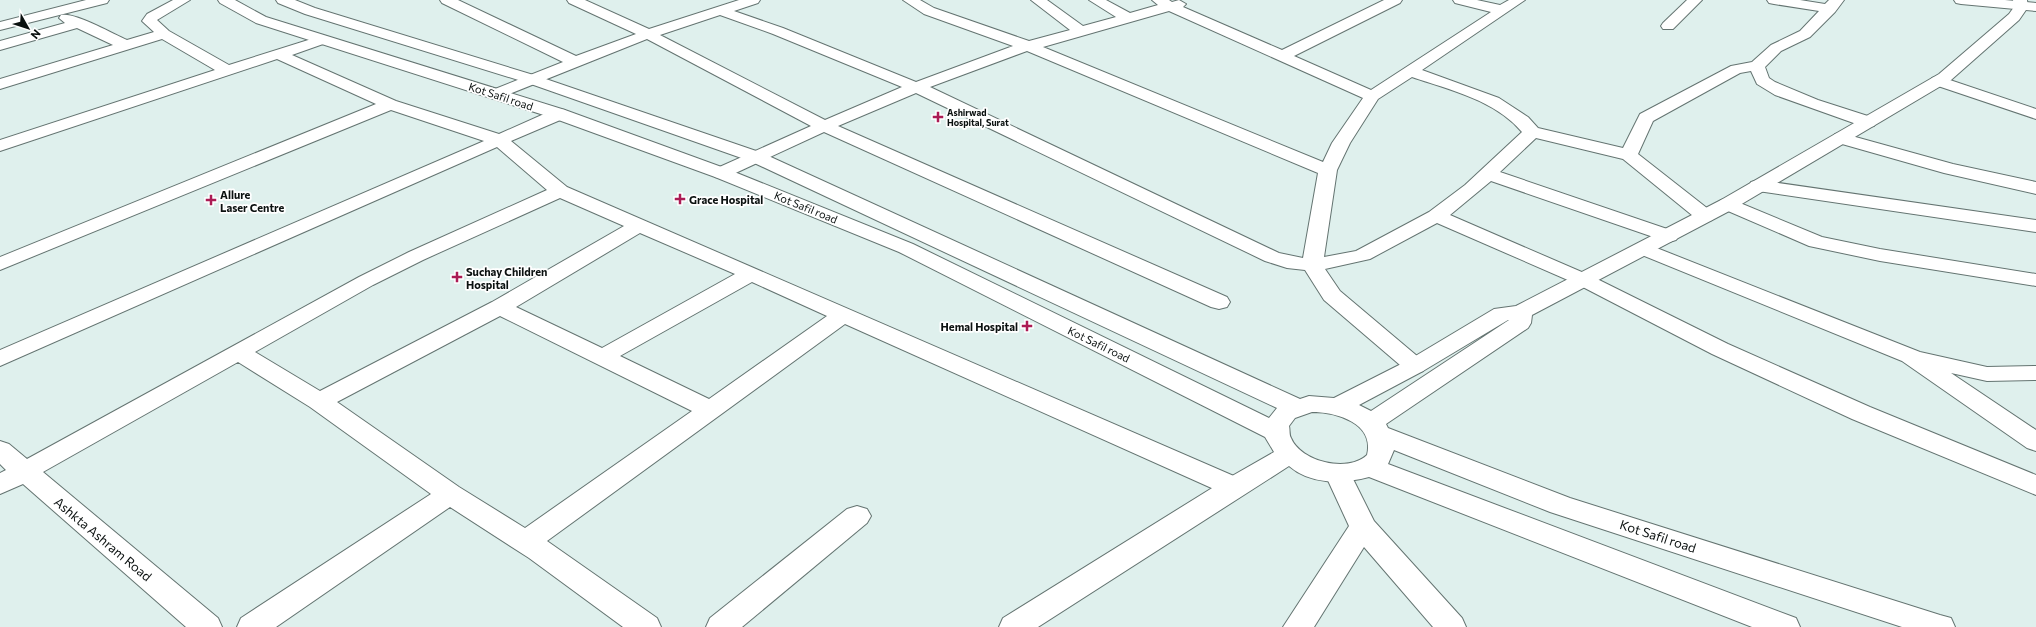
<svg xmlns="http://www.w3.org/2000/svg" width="2036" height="627" viewBox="0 0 2036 627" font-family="Commissioner,sans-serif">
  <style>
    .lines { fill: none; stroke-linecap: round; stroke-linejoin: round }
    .minor-casing { stroke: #647471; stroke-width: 2 }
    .major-casing { stroke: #647471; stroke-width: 2 }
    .minor { fill: #fff; fill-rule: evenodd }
    .major { fill: #fff; fill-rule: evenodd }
    .poi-dot { fill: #ab1b54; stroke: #fff; stroke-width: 1.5 }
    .labels { text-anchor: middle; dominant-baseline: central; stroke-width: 3.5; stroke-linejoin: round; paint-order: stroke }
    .far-poi-label { font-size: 9px; font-weight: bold; fill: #0b1110; stroke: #fff; text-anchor: start }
    .street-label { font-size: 11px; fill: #0b1110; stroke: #fff }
    .poi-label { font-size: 11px; font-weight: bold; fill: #0b1110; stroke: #fff; text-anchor: start }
    .near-street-label { font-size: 13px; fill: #0b1110; stroke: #fff }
  </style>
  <rect width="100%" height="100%" fill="#dff0ed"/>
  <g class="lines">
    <defs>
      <g id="minor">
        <polygon points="86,0 109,0 107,3 0,30 0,22"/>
        <path d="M173,0H190L157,20L169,31L229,65L321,36L326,37L328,40L326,43L292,55L396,101L499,134L553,110L559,109L565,110L567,114L565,118L511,141L567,187L1243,480L1247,487L1243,494L1234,496L1225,494L845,324L547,541L657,618L661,627H623L529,558L450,507L276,627H237L241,618L431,494L310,407L238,362L43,472L218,618L222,627H186L23,484L0,494V473L6,470L0,464V441L9,444L27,459L359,277L409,252L547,190L497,147L0,366V350L484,141L391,110L0,270V257L376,104L277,59L0,151V140L215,70L162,39L0,89V79L113,45L77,28L0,50V41L65,23L59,18L61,15C75,12 113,34 127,40L154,32L142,21L147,14ZM560,198L624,226L492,302L320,391L255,352L373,285L423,260ZM640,233L735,274L602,348L516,307ZM752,282L827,316L709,399L620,356ZM500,316L692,411L525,528L459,487L337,402Z"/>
        <path d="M440,0H458L576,56L636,34L569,3L567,0H585L649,29L739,0H760L758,3L734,11L783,28L916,82L1013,46L924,14L903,0H920L934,8L1029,41L1070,30L1031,0H1047L1083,26L1116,17L1089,0H1106L1130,13L1158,5L1152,0H1169L1172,2L1179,0L1186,4L1183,7L1282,50L1384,0H1402L1400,3L1294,56L1371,90L1491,12L1455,3L1453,0H1477L1500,5L1509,0H1525L1422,70L1499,98L1528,117L1538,128L1623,148L1640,114L1731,66L1752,62L1771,45L1800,31L1819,11L1774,4L1769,3L1767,0H1800L1825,4L1829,0H1844L1835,12L1810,37L1781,51L1765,67L1769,78L1775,82L1818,100L1874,118L1876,122L1874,126L1868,127L1862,126L1775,95L1757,84L1751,71L1740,73L1653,121L1638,154L1712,212L1715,216L1712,220L1705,222L1698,220L1623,159L1536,138L1500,172L1676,232L1679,236L1676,240L1669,242L1662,240L1491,181L1450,215L1591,276L1728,344L1870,407L2036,475V495L1852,419L1712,354L1577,284L1437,223L1370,259L1325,269L1340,291L1423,361L1427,366L1423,371L1415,373L1407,371L1324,300L1305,270L1287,268L1265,261L916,93L838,126L1227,297L1230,302L1227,307L1219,309L1211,307L824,132L727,177L721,178L715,177L712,173L715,169L811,126L647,39L502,97H490L488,94L490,91L563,62L442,3ZM1169,11L1363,98L1332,143L1323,162L1043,47ZM720,15L773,34L902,87L825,120L660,35ZM1027,51L1318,173L1303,258L1279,253L930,87ZM1412,77C1450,90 1495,100 1522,132L1465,185L1429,212L1356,251L1324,257L1337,170L1350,143L1378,99Z"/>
        <polygon points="1687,0 1702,0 1673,29 1663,29 1661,26 1663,23"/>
        <polygon points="1954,0 2005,0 2036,3 2036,11 1961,4 1956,3"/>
        <polygon points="1938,76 2036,109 2036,119 1932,84 1930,81 1932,78"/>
        <polygon points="1841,133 1953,164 2036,182 2036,194 1944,173 1835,142 1832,138 1835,134"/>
        <polygon points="1758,180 2036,220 2036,232 1751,190 1749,186 1751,182"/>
        <polygon points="1728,198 1822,237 1880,249 2036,274 2036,286 1880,261 1809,246 1721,208 1718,204 1721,200"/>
        <polygon points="1644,243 1920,352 1987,367 2036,366 2036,380 1987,381 1951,373 2036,430 2036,451 2027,448 1902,361 1637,253 1634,249 1637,245"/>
        <polygon points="1338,465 1347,467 1374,521 1462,618 1466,627 1433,627 1364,547 1314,627 1283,627 1349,526 1325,474 1329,467"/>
        <polygon points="857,506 867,509 871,516 867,523 742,627 706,627 710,618 847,509"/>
      </g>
      <path id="major" d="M218,0H235L266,17L565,110L727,169L913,244L1269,418L1277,408L750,161L528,83L305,14L278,3L276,0H295L315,8L540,77L762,153L1300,399L1309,396L1334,398L1407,361L1494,309L1516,306L1721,200L1939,74L2009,14L2014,7L2013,0H2027L2028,7L2019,20L1951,80L1735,208L1532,315L1531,323L1528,328L1386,424L1388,428L1570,498L1940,615L1951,618L1955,627H1902L1550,512L1394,450L1388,464L1796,618L1800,627H1752L1369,477C1343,484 1311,485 1289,466L1038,627H999L1003,618L1225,480L1274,452L1265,437L899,252L715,177L553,118L256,23L220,3ZM1508,320H1509L1371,411L1359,405L1423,371ZM1312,412C1336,412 1375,423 1367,455C1348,473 1301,462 1291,438C1289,435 1290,430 1289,426L1295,418Z"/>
    </defs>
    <!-- minor casing -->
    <use href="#minor" class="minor-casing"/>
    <!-- major casing -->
    <use href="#major" class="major-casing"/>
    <!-- minor -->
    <use href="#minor" class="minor"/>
    <!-- major -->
    <use href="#major" class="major"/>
  </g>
  <!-- markers -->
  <g class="poi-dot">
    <path d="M936 111h4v4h4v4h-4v4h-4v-4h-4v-4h4z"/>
    <path d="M678 193h4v4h4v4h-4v4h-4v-4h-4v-4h4z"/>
    <path d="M209 194h4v4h4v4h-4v4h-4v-4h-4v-4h4z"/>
    <path d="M455 271h4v4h4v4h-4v4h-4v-4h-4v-4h4z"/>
    <path d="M1025 320h4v4h4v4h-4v4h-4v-4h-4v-4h4z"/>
  </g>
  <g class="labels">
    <!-- far-poi labels -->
    <g class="far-poi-label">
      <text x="947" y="112">Ashirwad<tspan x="947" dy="10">Hospital, Surat</tspan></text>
    </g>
    <!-- street labels -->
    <g class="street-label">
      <text transform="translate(501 96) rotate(18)">Kot Safil road</text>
      <text transform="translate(806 207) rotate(22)">Kot Safil road</text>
      <text transform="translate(1099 344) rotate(26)">Kot Safil road</text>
    </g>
    <!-- poi labels -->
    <g class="poi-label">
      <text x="220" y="194">Allure<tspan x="220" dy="13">Laser Centre</tspan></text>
      <text x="689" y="199">Grace Hospital</text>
      <text x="466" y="271">Suchay Children<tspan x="466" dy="13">Hospital</tspan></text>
      <text x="1018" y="326" text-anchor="end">Hemal Hospital</text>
    </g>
    <!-- near-street labels -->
    <g class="near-street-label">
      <text transform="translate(1658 536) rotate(18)">Kot Safil road</text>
      <text transform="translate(103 539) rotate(40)">Ashkta Ashram Road</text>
    </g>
  </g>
  <!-- north arrow -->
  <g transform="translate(28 28) rotate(129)" stroke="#ffffff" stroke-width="3" paint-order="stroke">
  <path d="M0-3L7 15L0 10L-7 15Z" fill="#0b1110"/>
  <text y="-6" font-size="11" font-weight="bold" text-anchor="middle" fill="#0b1110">N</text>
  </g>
</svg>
